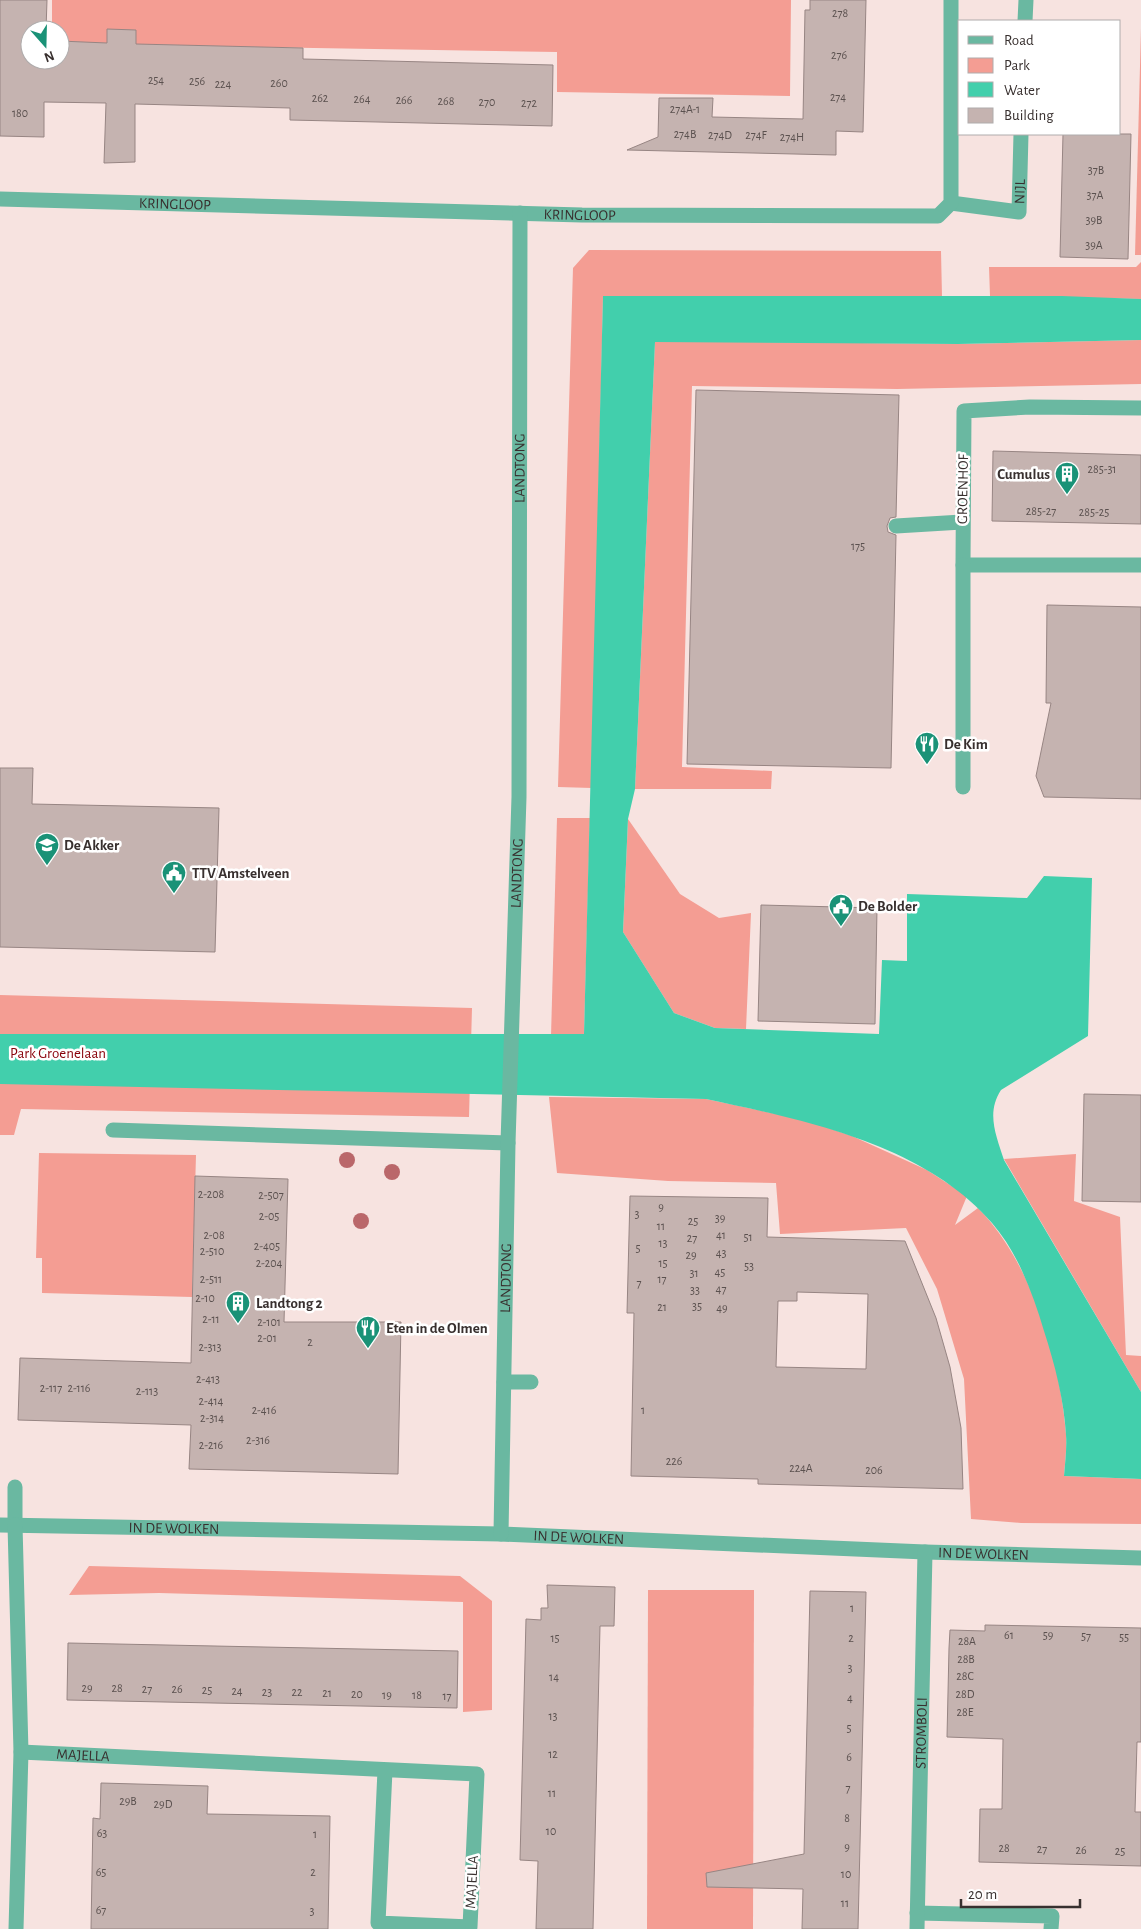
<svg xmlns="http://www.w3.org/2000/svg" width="1141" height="1929" viewBox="0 0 1141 1929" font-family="'Alegreya Sans',sans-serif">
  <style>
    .green { fill: #f49d93 }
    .water { fill: #42cfac }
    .building { fill: #c5b3b0; stroke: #978583; fill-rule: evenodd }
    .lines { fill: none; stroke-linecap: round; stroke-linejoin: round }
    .lane { stroke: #6ab8a1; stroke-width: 15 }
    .street { stroke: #6ab8a1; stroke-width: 15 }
    .tree { fill: #ba676a }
    .labels { text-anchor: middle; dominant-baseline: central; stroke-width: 5; stroke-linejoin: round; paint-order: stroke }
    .number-label { font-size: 12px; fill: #5b514f }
    .street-label { font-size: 15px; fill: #38302f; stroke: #fff }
    .poi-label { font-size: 15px; font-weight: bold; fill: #38302f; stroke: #fff; text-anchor: start }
    .park-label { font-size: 15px; fill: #88020a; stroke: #fff }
  </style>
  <rect width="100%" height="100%" fill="#f7e3e0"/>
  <!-- green -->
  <g class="green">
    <polygon points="52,0 791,0 790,96 557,92 557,52 60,44 60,30 52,30"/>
    <polygon points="1141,28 1141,255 1135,255"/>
    <polygon points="589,250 941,251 942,296 603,296 592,788 558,787 573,268"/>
    <polygon points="1141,262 1141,299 990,296 989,267 1136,267"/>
    <polygon points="1141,340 1141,384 897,389 692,386 682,767 772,771 771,789 635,789 655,341 958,344"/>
    <polygon points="557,818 590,818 584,1034 551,1036"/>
    <polygon points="628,819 680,894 719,918 751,913 746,1029 715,1028 674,1013 623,932"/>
    <polygon points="0,995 472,1008 469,1117 21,1109 14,1135 0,1135"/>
    <path d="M549,1097L706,1099L805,1120L852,1136L927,1170L967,1196L955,1225L978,1208C1032,1263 1060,1358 1066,1434C1067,1448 1065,1463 1064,1476L1141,1479V1524L1021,1523L971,1519L964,1379L937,1289L906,1228L780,1234L776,1183L668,1181L557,1173Z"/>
    <polygon points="39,1153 196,1155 192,1297 42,1293 42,1258 36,1258"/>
    <polygon points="1076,1154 1074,1201 1120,1217 1126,1355 1141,1356 1141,1392 1004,1159"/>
    <polygon points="89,1566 460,1576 492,1601 492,1710 463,1712 463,1602 159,1593 69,1595"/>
    <polygon points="648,1590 754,1590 753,1929 647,1929"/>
  </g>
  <!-- water -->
  <path class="water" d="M603,296H1062L1141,299V340L958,344L655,342L635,789L628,819L623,932L674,1013L715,1028L879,1034L882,960L907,961V894L1027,898L1044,876L1092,878L1088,1036L1001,1090C986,1113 996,1135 1004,1160L1141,1392V1479L1064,1476C1065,1463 1067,1448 1066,1435C1064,1400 1055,1365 1044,1331C1033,1294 1018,1253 992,1223C924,1144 804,1120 706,1099L0,1084V1034H584Z"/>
  <!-- building -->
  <g class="building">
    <polygon points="0,0 47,0 46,30 30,30 30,60 60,60 60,41 107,43 107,29 136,30 136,44 303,48 303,59 553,65 552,126 290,120 290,108 135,104 135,162 104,163 106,103 44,102 44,137 0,136"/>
    <polygon points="810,0 866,0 863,132 836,131 836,155 627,150 658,137 659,98 713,98 712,117 803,119 805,10 810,10"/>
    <polygon points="1063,134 1131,134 1128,259 1060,257"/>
    <polygon points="696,390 899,395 896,517 890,518 887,526 888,532 896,535 891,768 687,764"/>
    <polygon points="993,451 1141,455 1141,524 992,521"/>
    <polygon points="1047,605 1141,607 1141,799 1044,797 1036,776 1051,703 1046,703"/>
    <polygon points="0,768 33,768 32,804 219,808 215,952 0,947"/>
    <polygon points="761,905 877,908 875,1024 758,1021"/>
    <polygon points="1084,1094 1141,1095 1141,1202 1082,1201"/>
    <polygon points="195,1176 288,1179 284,1322 401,1322 398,1474 189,1469 191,1425 18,1420 20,1358 191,1363"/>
    <path d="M630,1196L768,1198L767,1237L905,1241L936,1318L950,1367L961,1428L963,1489L758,1484V1479L631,1476L634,1313H627ZM797,1292L868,1294L866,1369L776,1367L778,1301H797Z"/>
    <polygon points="547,1585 615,1587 614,1626 600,1626 593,1929 536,1929 538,1861 520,1860 526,1619 541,1620 541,1608 548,1608"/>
    <polygon points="810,1591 866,1592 858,1929 802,1929 803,1889 707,1887 706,1873 804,1854"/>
    <polygon points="985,1625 1141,1628 1141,1742 1137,1742 1135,1812 1141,1812 1141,1866 979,1862 980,1809 1002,1809 1003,1739 947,1737 949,1648 950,1630 985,1631"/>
    <polygon points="68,1643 458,1651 457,1708 67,1700"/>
    <polygon points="101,1783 208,1786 207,1814 330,1816 328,1929 91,1929 93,1818 100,1819"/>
  </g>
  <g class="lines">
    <!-- lane -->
    <g class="lane">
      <polyline points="1025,21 1026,0"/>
      <path id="s1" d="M951,203L1019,212L1021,134"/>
      <polyline points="1141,408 1030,407 964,411 963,565 1141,565"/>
      <polyline points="896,526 962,522"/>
      <polyline points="963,565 963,787"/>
      <polyline points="113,1130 508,1143"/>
      <polyline points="504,1382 531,1382"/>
      <polyline points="15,1487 15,1525"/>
    </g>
    <!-- street -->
    <g class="street">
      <path id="s2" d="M0,199L582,215L938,216L951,203V0"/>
      <path id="s3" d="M0,1525L501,1534L925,1552L1141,1558"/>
      <polyline points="15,1525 21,1752 16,1929"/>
      <path id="s4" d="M501,1534L508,1143L519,797L520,213"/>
      <path id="s5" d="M21,1752L477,1774L470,1927L378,1923L385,1770"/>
      <polyline points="917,1913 1052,1916 1051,1929"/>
      <path id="s6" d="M917,1929L925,1552"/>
    </g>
  </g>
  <!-- trees -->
  <g class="tree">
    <circle cx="347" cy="1160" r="8"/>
    <circle cx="392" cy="1172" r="8"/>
    <circle cx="361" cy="1221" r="8"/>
  </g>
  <!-- icons -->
  <defs>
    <symbol id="building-pin" viewBox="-11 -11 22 30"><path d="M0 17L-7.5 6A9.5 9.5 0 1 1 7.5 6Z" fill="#1a9277" stroke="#fff"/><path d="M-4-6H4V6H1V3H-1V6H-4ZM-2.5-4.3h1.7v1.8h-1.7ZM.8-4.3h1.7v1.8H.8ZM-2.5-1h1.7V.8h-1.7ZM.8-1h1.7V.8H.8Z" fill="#fff"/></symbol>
    <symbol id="restaurant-pin" viewBox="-11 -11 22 30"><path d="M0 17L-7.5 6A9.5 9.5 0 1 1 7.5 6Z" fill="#1a9277" stroke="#fff"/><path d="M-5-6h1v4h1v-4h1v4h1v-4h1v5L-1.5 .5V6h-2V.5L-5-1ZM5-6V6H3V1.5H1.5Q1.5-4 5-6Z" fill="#fff"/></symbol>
    <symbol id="school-pin" viewBox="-11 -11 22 30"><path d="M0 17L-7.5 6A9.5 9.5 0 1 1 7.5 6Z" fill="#1a9277" stroke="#fff"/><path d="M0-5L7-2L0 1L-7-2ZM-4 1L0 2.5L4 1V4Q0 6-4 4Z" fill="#fff"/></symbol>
    <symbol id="civic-pin" viewBox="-11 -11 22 30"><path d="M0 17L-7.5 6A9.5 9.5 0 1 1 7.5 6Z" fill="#1a9277" stroke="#fff"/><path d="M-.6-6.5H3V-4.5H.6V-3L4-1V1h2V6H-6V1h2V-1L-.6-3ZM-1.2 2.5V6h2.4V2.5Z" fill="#fff"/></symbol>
  </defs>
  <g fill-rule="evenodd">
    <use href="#building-pin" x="1053" y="460" width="28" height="38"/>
    <use href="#restaurant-pin" x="913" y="730" width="28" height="38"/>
    <use href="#school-pin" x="33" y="831" width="28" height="38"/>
    <use href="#civic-pin" x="160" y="859" width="28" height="38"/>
    <use href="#civic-pin" x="827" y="892" width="28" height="38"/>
    <use href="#building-pin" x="224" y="1289" width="28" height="38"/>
    <use href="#restaurant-pin" x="354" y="1314" width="28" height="38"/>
  </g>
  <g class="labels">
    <!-- number labels -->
    <g class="number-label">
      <text x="840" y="13">278</text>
      <text x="839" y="55">276</text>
      <text x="156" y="80">254</text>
      <text x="197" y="81">256</text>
      <text x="279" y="83">260</text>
      <text x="223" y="84">224</text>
      <text x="838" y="97">274</text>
      <text x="320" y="98">262</text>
      <text x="362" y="99">264</text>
      <text x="404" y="100">266</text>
      <text x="446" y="101">268</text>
      <text x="487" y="102">270</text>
      <text x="529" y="103">272</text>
      <text x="685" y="109">274A-1</text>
      <text x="20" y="113">180</text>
      <text x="685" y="134">274B</text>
      <text x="720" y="135">274D</text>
      <text x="756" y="135">274F</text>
      <text x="792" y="137">274H</text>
      <text x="1096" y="170">37B</text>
      <text x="1095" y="195">37A</text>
      <text x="1094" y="220">39B</text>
      <text x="1094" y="245">39A</text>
      <text x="1102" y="469">285-31</text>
      <text x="1041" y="511">285-27</text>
      <text x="1094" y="512">285-25</text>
      <text x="858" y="546">175</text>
      <text x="211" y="1194">2-208</text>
      <text x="271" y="1195">2-507</text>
      <text x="661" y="1207">9</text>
      <text x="637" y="1214">3</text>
      <text x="269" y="1216">2-05</text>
      <text x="720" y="1218">39</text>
      <text x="693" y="1221">25</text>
      <text x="661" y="1226">11</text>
      <text x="214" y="1235">2-08</text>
      <text x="721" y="1235">41</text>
      <text x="748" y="1237">51</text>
      <text x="692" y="1238">27</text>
      <text x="663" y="1243">13</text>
      <text x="267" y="1246">2-405</text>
      <text x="638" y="1248">5</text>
      <text x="212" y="1251">2-510</text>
      <text x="721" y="1253">43</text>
      <text x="691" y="1255">29</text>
      <text x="269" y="1263">2-204</text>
      <text x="663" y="1263">15</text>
      <text x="749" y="1266">53</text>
      <text x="720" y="1272">45</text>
      <text x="694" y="1273">31</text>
      <text x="211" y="1279">2-511</text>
      <text x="662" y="1279">17</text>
      <text x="639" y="1283">7</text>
      <text x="721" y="1289">47</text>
      <text x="695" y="1290">33</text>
      <text x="205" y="1298">2-10</text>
      <text x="697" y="1306">35</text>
      <text x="662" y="1307">21</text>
      <text x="722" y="1308">49</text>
      <text x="211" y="1319">2-11</text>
      <text x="269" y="1322">2-101</text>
      <text x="267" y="1338">2-01</text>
      <text x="310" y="1342">2</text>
      <text x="210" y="1347">2-313</text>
      <text x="208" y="1379">2-413</text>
      <text x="51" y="1388">2-117</text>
      <text x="79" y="1388">2-116</text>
      <text x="147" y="1391">2-113</text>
      <text x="211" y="1401">2-414</text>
      <text x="264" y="1410">2-416</text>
      <text x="643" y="1410">1</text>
      <text x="212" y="1418">2-314</text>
      <text x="258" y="1440">2-316</text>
      <text x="211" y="1445">2-216</text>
      <text x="674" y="1461">226</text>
      <text x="801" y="1468">224A</text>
      <text x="874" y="1470">206</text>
      <text x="852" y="1608">1</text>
      <text x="1009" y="1635">61</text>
      <text x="1048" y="1635">59</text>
      <text x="1086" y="1636">57</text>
      <text x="1124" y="1637">55</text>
      <text x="555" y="1638">15</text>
      <text x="851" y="1638">2</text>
      <text x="967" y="1641">28A</text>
      <text x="966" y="1659">28B</text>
      <text x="850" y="1668">3</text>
      <text x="965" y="1676">28C</text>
      <text x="554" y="1677">14</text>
      <text x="87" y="1688">29</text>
      <text x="117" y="1688">28</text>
      <text x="147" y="1689">27</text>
      <text x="177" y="1689">26</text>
      <text x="207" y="1690">25</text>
      <text x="237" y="1691">24</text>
      <text x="267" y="1692">23</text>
      <text x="297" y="1692">22</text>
      <text x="327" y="1693">21</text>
      <text x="357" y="1694">20</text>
      <text x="965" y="1694">28D</text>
      <text x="387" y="1695">19</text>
      <text x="417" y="1695">18</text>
      <text x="447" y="1696">17</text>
      <text x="850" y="1698">4</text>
      <text x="965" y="1712">28E</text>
      <text x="553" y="1716">13</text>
      <text x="849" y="1728">5</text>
      <text x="553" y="1754">12</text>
      <text x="849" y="1757">6</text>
      <text x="848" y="1788">7</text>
      <text x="552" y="1793">11</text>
      <text x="128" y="1801">29B</text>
      <text x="163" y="1804">29D</text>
      <text x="847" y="1818">8</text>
      <text x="551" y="1831">10</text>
      <text x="102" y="1833">63</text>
      <text x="315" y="1834">1</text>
      <text x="847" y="1847">9</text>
      <text x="1004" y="1848">28</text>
      <text x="1042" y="1849">27</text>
      <text x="1081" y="1850">26</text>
      <text x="1120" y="1851">25</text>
      <text x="101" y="1872">65</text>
      <text x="313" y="1872">2</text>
      <text x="846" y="1874">10</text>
      <text x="845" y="1903">11</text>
      <text x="101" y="1910">67</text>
      <text x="312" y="1911">3</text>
    </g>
    <!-- street labels -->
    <g class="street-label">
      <text stroke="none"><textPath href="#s1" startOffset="89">NIJL</textPath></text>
      <text stroke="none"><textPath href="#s2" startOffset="175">KRINGLOOP</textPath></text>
      <text stroke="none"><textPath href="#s2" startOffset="580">KRINGLOOP</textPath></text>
      <text stroke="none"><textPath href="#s4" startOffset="1066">LANDTONG</textPath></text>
      <text transform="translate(963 489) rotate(-89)">GROENHOF</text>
      <text stroke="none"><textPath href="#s4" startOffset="661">LANDTONG</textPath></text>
      <text stroke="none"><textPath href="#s4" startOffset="256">LANDTONG</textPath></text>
      <text stroke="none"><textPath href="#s3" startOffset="174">IN DE WOLKEN</textPath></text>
      <text stroke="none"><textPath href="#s3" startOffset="579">IN DE WOLKEN</textPath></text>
      <text stroke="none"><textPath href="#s3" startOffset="984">IN DE WOLKEN</textPath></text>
      <text stroke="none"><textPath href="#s6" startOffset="196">STROMBOLI</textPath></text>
      <text stroke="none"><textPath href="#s5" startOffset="62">MAJELLA</textPath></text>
      <text transform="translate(472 1882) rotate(-87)">MAJELLA</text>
    </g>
    <!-- poi labels -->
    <g class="poi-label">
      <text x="1050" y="474" text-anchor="end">Cumulus</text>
      <text x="944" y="744">De Kim</text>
      <text x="64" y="845">De Akker</text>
      <text x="192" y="873">TTV Amstelveen</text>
      <text x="858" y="906">De Bolder</text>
      <text x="256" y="1303">Landtong 2</text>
      <text x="386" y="1328">Eten in de Olmen</text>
    </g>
    <!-- park labels -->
    <g class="park-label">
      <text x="58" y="1053">Park Groenelaan</text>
    </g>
  </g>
  <!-- legend -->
  <rect x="958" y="20" width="162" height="115" fill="#ffffff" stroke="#afacac"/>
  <rect x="968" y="36" width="25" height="8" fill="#6ab8a1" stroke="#afacac"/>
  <text x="1004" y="45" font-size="15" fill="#38302f">Road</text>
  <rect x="968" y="58" width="25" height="15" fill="#f49d93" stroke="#afacac"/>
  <text x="1004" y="70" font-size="15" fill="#38302f">Park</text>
  <rect x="968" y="82" width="25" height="15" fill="#42cfac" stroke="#afacac"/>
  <text x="1004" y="95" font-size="15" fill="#38302f">Water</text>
  <rect x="968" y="108" width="25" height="15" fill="#c5b3b0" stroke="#afacac"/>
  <text x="1004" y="120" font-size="15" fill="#38302f">Building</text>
  <!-- north arrow -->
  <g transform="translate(45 45) rotate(160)"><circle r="24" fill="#ffffff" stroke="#afacac"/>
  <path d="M0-4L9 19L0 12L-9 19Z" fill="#1a9277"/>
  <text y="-8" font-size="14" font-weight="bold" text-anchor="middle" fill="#38302f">N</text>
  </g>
  <!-- scale -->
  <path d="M961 1899v8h119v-8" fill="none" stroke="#38302f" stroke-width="2.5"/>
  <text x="968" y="1899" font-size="15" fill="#38302f" stroke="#ffffff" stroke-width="4" paint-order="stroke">20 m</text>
</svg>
